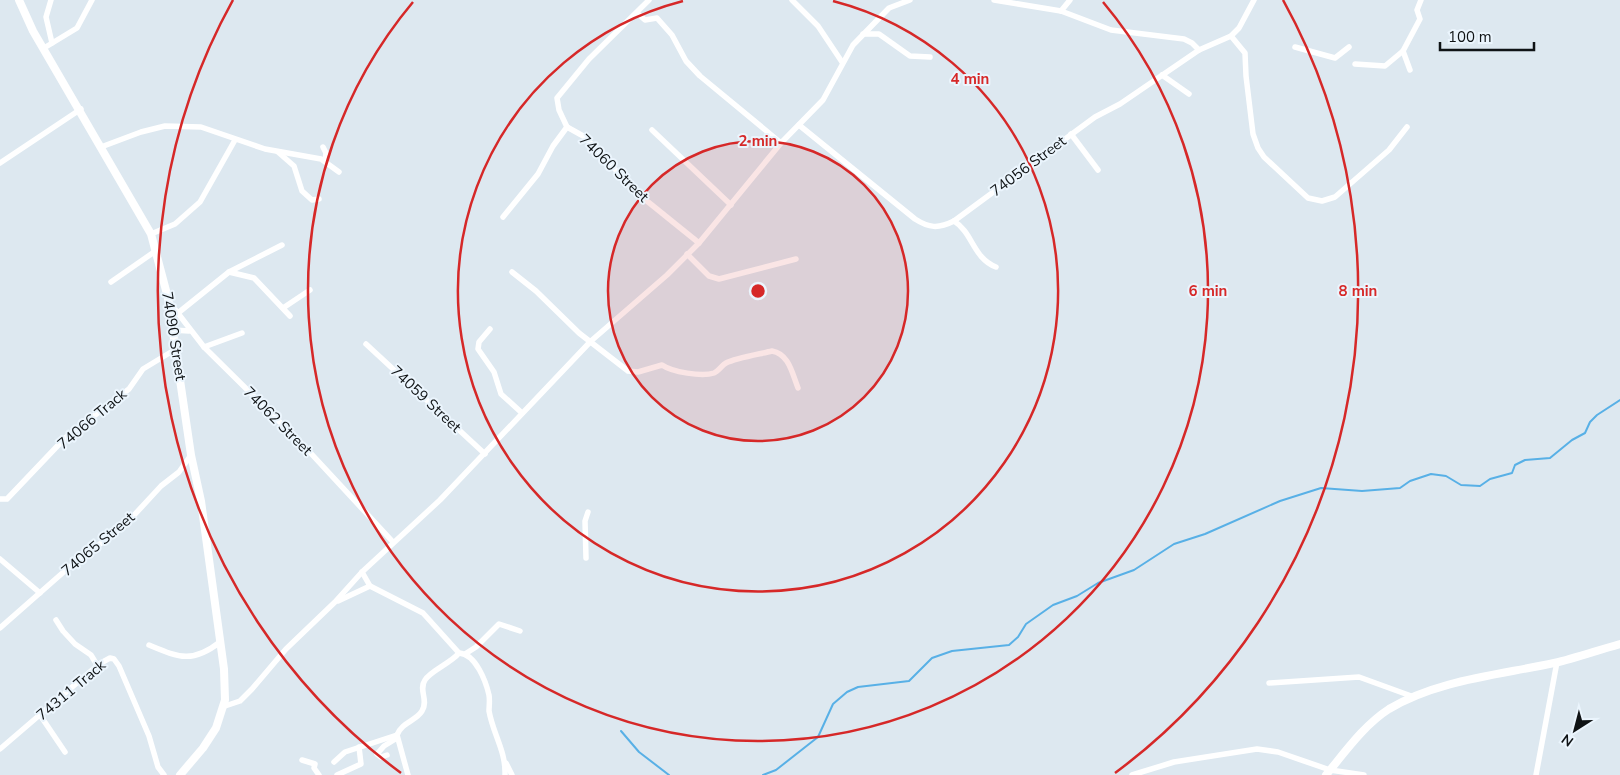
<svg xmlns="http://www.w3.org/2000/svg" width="1620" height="775" viewBox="0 0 1620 775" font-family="'Nunito Sans',sans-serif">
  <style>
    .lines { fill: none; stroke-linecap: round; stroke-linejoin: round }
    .stream { stroke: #58b0e6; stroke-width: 2 }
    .street { stroke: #fff; stroke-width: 5.5 }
    .secondary { stroke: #fff; stroke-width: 8 }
    .ring { fill: none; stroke: #d62828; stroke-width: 2.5 }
    .labels { text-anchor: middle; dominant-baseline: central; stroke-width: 4; stroke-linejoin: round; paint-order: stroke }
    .street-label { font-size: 15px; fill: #0f1315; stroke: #ebf5fd }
    .centre { fill: #d62828; stroke: #ebf5fd; stroke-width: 2.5 }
    .ring-label { font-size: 15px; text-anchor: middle; font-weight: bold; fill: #d62828; stroke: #ebf5fd; stroke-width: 4; stroke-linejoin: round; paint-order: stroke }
  </style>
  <rect width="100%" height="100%" fill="#dde8f0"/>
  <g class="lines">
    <!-- stream -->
    <g class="stream">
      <polyline points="621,731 639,752 669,775"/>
      <polyline points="763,775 776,770 818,737 833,704 847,692 858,687 909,681 932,658 952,651 1009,645 1018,637 1026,624 1053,605 1077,596 1098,583 1134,570 1174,544 1205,534 1280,501 1321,488 1362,491 1400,488 1410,481 1431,474 1446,476 1461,485 1480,486 1490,479 1512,473 1515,465 1525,460 1550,458 1572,440 1585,433 1590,422 1597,415 1620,400"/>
    </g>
    <!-- street -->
    <g class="street">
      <polyline points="51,0 46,17 52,43"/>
      <polyline points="792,0 818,26 842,62"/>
      <polyline points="994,0 1061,11 1111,30 1184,39 1192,43 1199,50"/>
      <polyline points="1061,11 1070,0"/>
      <polyline points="637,13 645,20 657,18 672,35 686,61 700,76 781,143"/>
      <polyline points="863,34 879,34 910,56 930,57"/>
      <polyline points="1231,36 1245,53 1246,76 1253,134 1258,148 1264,157 1308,198 1322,201 1335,197 1389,150 1407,127"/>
      <polyline points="1295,47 1335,58 1349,47"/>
      <polyline points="44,48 77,28 92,0"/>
      <polyline points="1355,64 1385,66 1403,51"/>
      <polyline points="1410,70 1403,51 1420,19 1417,10 1421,0"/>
      <polyline points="1162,75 1189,94"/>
      <path d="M799,125L915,219C929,228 938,229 954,221L1095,117L1120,104L1199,50L1231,36L1239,28L1254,0"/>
      <polyline points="567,127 585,137 637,193 699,243"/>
      <polyline points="567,127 559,110 557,98 589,59 649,0"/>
      <polyline points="652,130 731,205"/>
      <polyline points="1071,134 1098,170"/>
      <polyline points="101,147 141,132 165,126 201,127 265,149 321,159 339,172"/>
      <polyline points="323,147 326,153 325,161"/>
      <polyline points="278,152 294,166 302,191 312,200 319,199"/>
      <polyline points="0,163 81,109"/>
      <polyline points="503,217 538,174 553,146 567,127"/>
      <path d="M954,221C973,233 973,258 996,267"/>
      <polyline points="151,234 175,224 200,202 235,140"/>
      <polyline points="687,254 709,276 719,279 796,259"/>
      <polyline points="229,272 254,278 290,316"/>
      <path d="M512,272L536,291L579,333L628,371L638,372L662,365C672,372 702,377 714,373C719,371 722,365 726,363C736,358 760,354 772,351C789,354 792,373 798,388"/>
      <polyline points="111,282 157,250"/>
      <polyline points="170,303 204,347 305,447 393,542"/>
      <polyline points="283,308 310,290"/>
      <polyline points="178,313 229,272 282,245"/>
      <polyline points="490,329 479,342 478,349 494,372 501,394 522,413"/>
      <polyline points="173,330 189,331"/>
      <polyline points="366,344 485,454"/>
      <polyline points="204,347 242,333"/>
      <polyline points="0,499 7,499 65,438 129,389 143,369 176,349"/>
      <polyline points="586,558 585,521 588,512"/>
      <polyline points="0,559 40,593"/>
      <polyline points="338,601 370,586"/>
      <polyline points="56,620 63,631 75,644 91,655 97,665"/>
      <polyline points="0,628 67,569 125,525 161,486 179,472 191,455"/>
      <path d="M149,645C178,657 192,664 220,642"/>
      <path d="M459,653C476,654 486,682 489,695C490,701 489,706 489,711C493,734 506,751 505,775"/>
      <polyline points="465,654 476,647 499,624 520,631"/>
      <polyline points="1269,683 1359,677 1414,697"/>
      <polyline points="225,706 240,701 252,689 286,649 335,602 362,572 440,500 591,341 667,275 699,243 781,143 823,100 853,45 889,8 910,0"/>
      <polyline points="40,715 65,752"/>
      <polyline points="397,735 408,775"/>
      <polyline points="0,749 99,664 110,658 114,659 119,666 149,736 158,767 164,775"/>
      <polyline points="387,755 381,757 377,754 384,746 397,738"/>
      <polyline points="302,760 315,764 314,768 319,775"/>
      <path d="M334,762L345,752L397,735C402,722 416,721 422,711C429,700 418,690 425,680C430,671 451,663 459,653L423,613L370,586L362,572"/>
      <polyline points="506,763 512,775"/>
      <polyline points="337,775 361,764 359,747"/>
      <polyline points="1132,775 1174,762 1257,749 1278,752 1330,770 1364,775"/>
      <polyline points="1536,775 1557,662"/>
    </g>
    <!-- secondary -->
    <g class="secondary">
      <polyline points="19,0 33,31 151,234 168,298 191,455 201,501 224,669 225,700 216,728 203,748 180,775"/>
      <path d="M1326,775C1345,752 1364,725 1389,709C1437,680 1499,675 1554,663C1576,658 1598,650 1620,644"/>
    </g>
  </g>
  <!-- distance rings -->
  <circle cx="758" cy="291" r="150" fill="#d62828" fill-opacity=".12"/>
  <g class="ring">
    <circle cx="758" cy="291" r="150"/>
    <path d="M833 1A300 300 0 1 1 683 1"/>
    <path d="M1103 2A450 450 0 1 1 413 2"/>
    <path d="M401 773A600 600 0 0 1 233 0M1283 0A600 600 0 0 1 1115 773"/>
  </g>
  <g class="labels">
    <!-- street labels -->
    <g class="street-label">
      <text transform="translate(1028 166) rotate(-37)">74056 Street</text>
      <text transform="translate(614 168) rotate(44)">74060 Street</text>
      <text transform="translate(174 336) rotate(81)">74090 Street</text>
      <text transform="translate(426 399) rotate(43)">74059 Street</text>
      <text transform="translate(92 419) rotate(-40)">74066 Track</text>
      <text transform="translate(278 421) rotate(45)">74062 Street</text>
      <text transform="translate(98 544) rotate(-40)">74065 Street</text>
      <text transform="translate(71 690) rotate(-40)">74311 Track</text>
    </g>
  </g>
  <circle cx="758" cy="291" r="8" class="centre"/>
  <g class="ring-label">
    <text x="970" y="84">4 min</text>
    <text x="758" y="146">2 min</text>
    <text x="1208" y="296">6 min</text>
    <text x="1358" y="296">8 min</text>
  </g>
  <!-- north arrow -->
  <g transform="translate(1575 730) rotate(216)" stroke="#ebf5fd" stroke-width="4" paint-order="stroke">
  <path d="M0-4L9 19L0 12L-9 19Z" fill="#0f1315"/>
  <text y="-8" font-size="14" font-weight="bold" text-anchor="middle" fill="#0f1315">N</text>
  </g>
  <!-- scale -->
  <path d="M1440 42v8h94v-8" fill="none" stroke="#0f1315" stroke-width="2.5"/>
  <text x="1448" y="42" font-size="15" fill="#0f1315" stroke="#ebf5fd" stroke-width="4" paint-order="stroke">100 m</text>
</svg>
